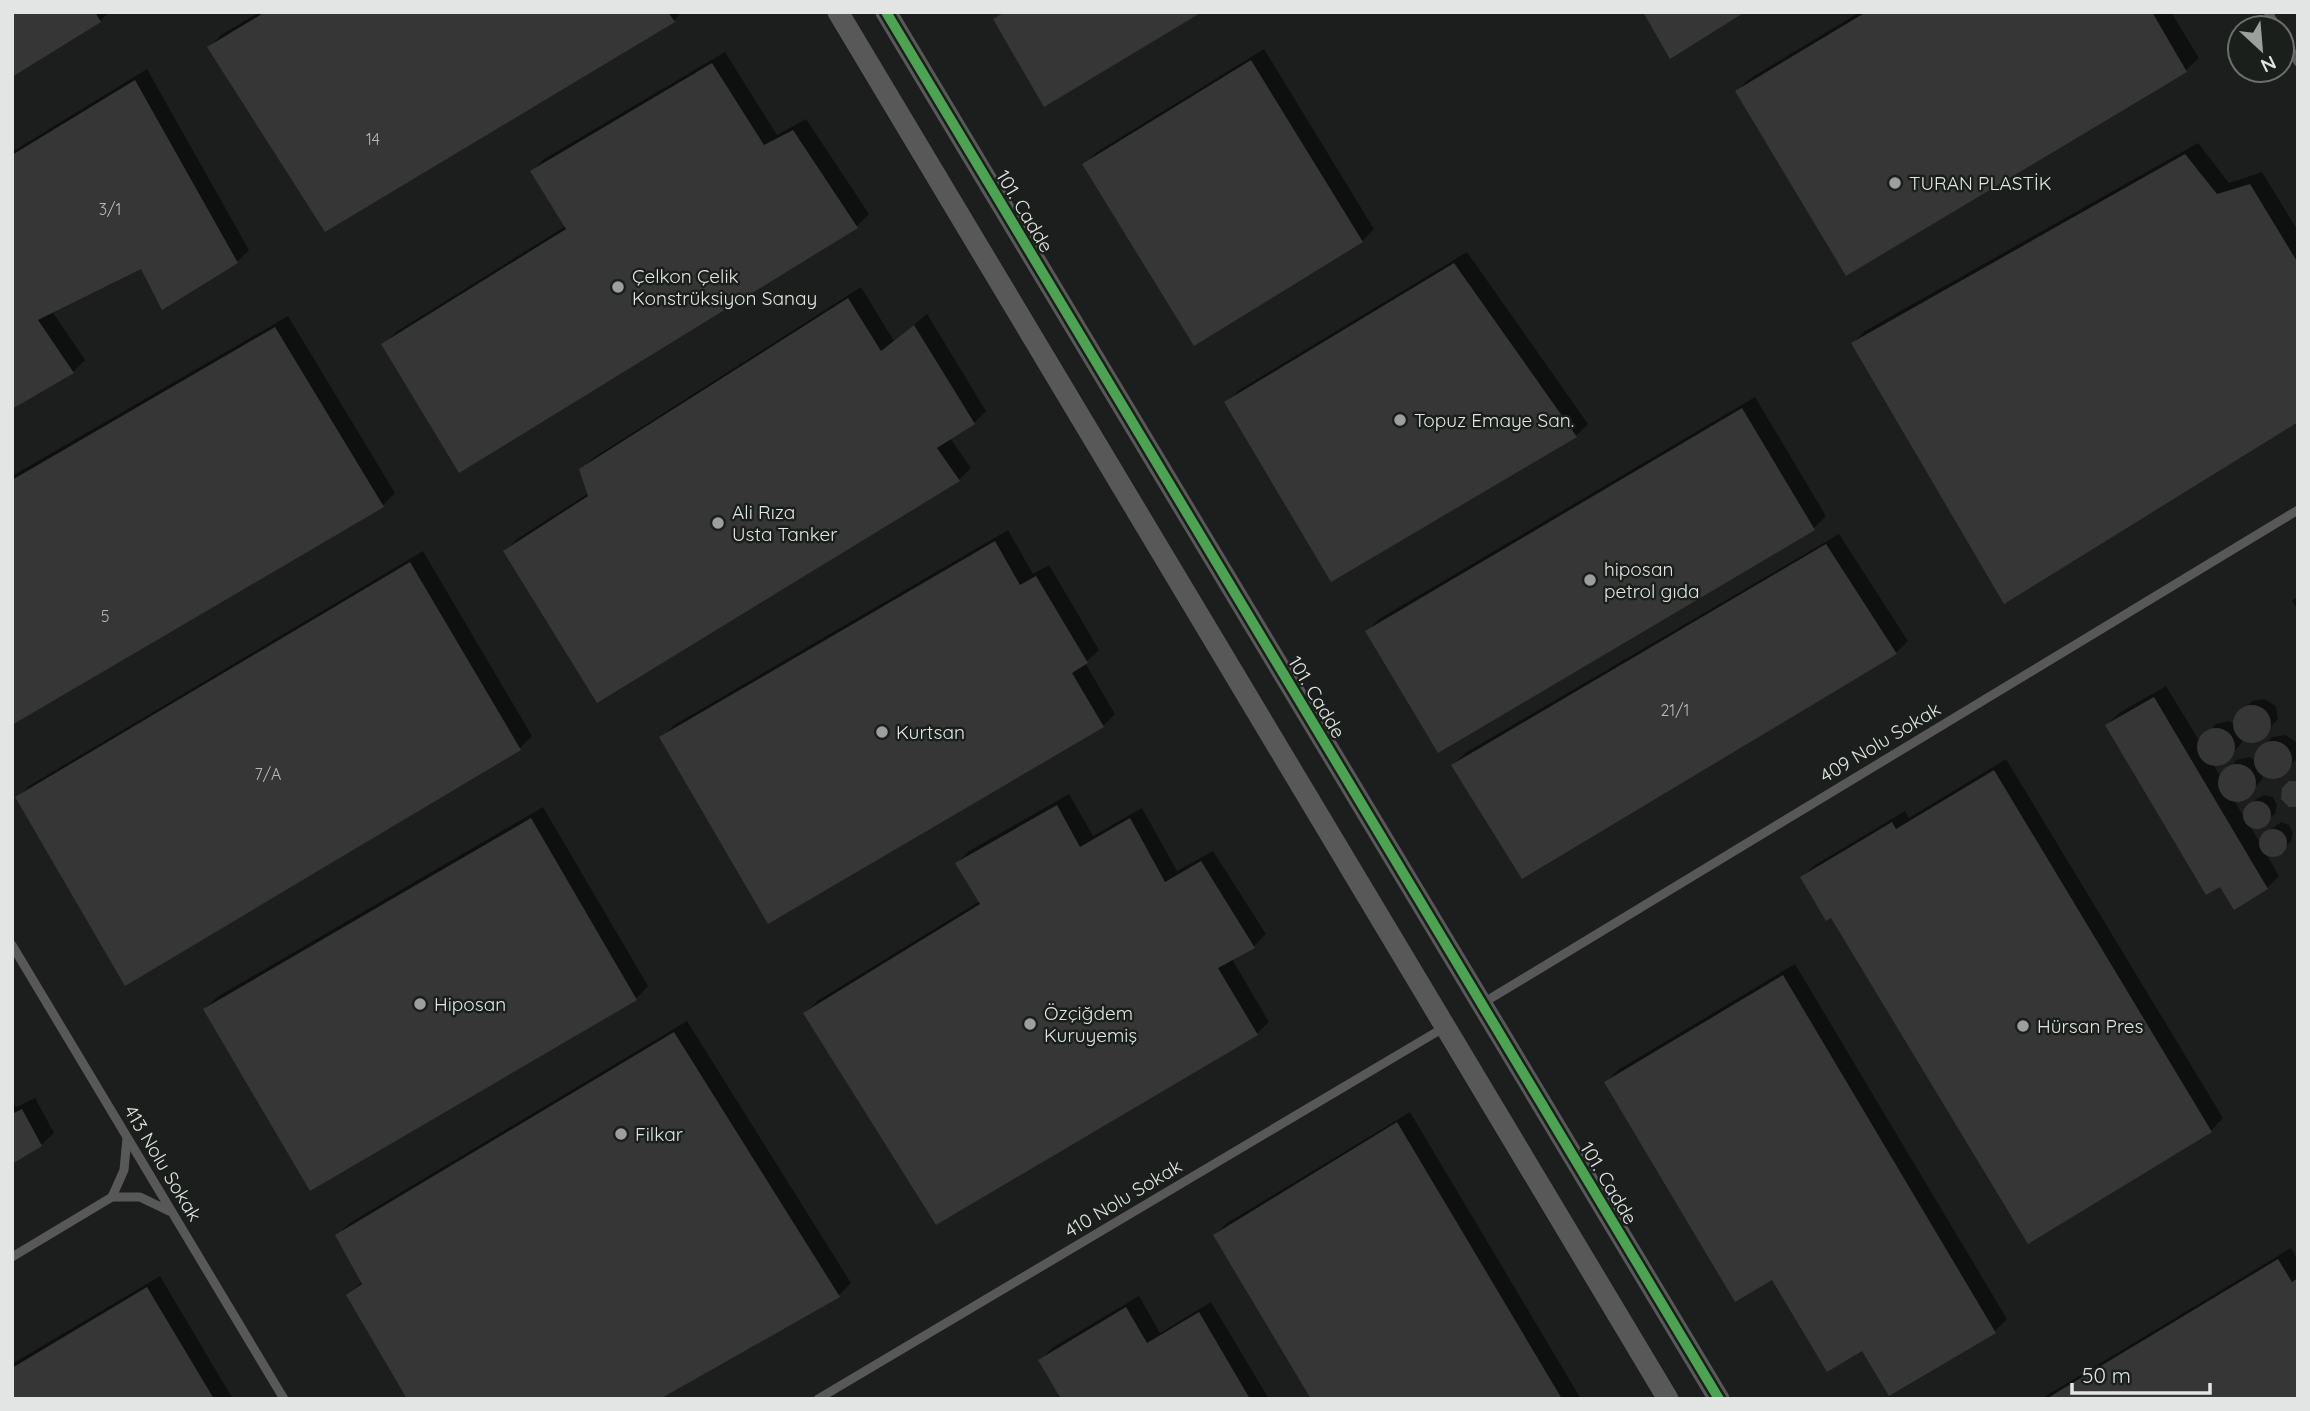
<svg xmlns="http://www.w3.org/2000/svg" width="2310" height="1411" viewBox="0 0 2310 1411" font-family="Quicksand,sans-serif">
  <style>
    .shadow { fill: #0007 }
    .building { fill: #353635 }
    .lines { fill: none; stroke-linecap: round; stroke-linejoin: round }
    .service { stroke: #585858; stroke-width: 9 }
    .tertiary { stroke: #585858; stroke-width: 21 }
    .cycleway-casing { stroke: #1b1f1c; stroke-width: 15 }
    .cycleway { stroke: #4ca352; stroke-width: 10 }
    .poi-dot { fill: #9d9f9e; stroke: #1b1f1c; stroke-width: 2.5 }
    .labels { text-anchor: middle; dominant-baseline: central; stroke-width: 5; stroke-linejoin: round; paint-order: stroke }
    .number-label { font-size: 16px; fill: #b7b9b8 }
    .poi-label { font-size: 19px; fill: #e2e5e3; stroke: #1b1f1c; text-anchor: start }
    .street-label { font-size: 19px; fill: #e2e5e3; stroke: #1b1f1c }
  </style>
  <rect width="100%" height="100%" fill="#1c1e1d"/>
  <!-- shadow -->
  <g class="shadow">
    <polygon points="12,12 109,12 100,21"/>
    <polygon points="260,12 682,12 674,21 209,47 221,35"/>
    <polygon points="1860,12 2171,12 2199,58 2186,70 1846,274 1737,91 1749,79"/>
    <polygon points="1264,49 1374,229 1362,241 1084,164 1097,152"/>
    <polygon points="725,52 777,135 806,119 869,214 857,226 459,471 384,344 396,332 566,226 532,171 544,159"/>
    <polygon points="147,69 249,250 237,262 142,267 52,311 85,360 73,372 12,407 12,152"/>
    <polygon points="2198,143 2229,183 2262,172 2298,231 2298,420 1853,343 1865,331"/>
    <polygon points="1467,252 1588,424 1576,436 1226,403 1239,390"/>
    <polygon points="861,287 894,341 927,314 986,411 974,423 950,438 971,468 959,480 505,551 517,539 589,493 581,470 593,458"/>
    <polygon points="288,316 395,493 383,505 12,723 12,476"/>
    <polygon points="1755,397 1826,516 1814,528 1367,631 1379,619"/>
    <polygon points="1008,530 1033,574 1049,565 1099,650 1085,663 1115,714 1103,726 662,737 674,725"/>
    <polygon points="1839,534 1908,641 1896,653 1453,765 1465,753"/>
    <polygon points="423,551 532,736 520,748 125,983 17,798 29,786"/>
    <polygon points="2298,596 2298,610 2292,601"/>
    <polygon points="2166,686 2200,742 2216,724 2229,721 2236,726 2235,720 2252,701 2265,699 2276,706 2278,719 2261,739 2248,741 2241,736 2242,742 2226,762 2213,764 2221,778 2236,760 2250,757 2257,762 2256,757 2272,737 2286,735 2296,742 2298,757 2282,775 2269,777 2262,772 2263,778 2246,798 2234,800 2244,817 2248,807 2256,799 2264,795 2273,797 2277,805 2275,814 2258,827 2249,824 2261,845 2264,835 2281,822 2289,825 2293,833 2291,842 2282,850 2274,855 2265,852 2279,876 2267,888 2221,884 2107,725 2119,713"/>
    <polygon points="2006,759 2223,1118 2211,1131 1832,915 1802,877 1815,865 1905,811 1909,818"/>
    <polygon points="1069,794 1093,836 1142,808 1177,871 1213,851 1266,934 1254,946 1232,959 1269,1022 1256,1034 805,1013 817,1001 980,901 957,863 969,851"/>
    <polygon points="543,807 648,986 636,999 310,1189 205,1009 217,997"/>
    <polygon points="1795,964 2007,1319 1995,1331 1890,1394 1862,1348 1773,1277 1606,1082 1618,1070"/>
    <polygon points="687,1021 851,1283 839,1295 348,1295 363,1281 337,1235 350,1223"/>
    <polygon points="35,1098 54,1133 41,1145 12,1162 12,1100 16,1107"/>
    <polygon points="1410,1112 1581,1399 1313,1399 1215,1235 1227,1223"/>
    <polygon points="2291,1248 2298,1260 2298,1399 2041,1399"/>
    <polygon points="160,1276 233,1399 12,1399 12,1364"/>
    <polygon points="1139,1296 1160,1333 1211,1302 1269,1399 1053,1399 1060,1395 1040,1361 1052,1348"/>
  </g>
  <!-- building -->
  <g class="building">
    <polygon points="12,12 95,12 101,22 12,77"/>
    <polygon points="265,12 668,12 675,22 325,232 207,47"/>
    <polygon points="1005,12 1202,12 1044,107 993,19"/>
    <polygon points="1643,12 1745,12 1670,59"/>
    <polygon points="1866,12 2152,12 2187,72 1846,276 1735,91"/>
    <polygon points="1251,60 1363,242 1194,346 1082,164"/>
    <polygon points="712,63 764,145 793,130 858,228 459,473 381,344 566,229 530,171"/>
    <polygon points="135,80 238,263 162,310 141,269 38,320 74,373 12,409 12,155"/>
    <polygon points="2185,154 2217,194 2250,184 2298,263 2298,422 2004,604 1851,343"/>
    <polygon points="1454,263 1577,437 1331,582 1224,402"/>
    <polygon points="848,298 881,351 914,325 975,424 937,448 960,481 597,703 503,551 588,496 579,469"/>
    <polygon points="275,327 384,507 12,725 12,480"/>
    <polygon points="1742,408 1815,530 1438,753 1365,631"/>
    <polygon points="995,541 1020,585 1036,576 1088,663 1072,673 1104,727 768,924 659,737"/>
    <polygon points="1826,544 1897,654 1522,879 1451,765"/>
    <polygon points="410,562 521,750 125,986 15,797"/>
    <polygon points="2154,697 2268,889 2234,910 2220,887 2206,895 2105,725"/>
    <circle cx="2252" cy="724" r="19"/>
    <circle cx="2216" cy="747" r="19"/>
    <circle cx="2273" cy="760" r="19"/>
    <circle cx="2237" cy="783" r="19"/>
    <polygon points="1994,770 2212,1132 2028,1244 1831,918 1826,921 1800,877 1892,822 1896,829"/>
    <polygon points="2289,781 2298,781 2298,807 2289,807 2281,799 2282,788"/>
    <circle cx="2257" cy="815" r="14"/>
    <polygon points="1057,805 1080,847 1130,818 1165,882 1201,861 1255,948 1218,968 1258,1035 936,1225 803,1013 980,904 955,863"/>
    <polygon points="531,818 637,1000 310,1191 203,1009"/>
    <circle cx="2273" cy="843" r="14"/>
    <polygon points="1783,975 1996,1333 1889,1396 1862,1351 1827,1372 1772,1280 1735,1302 1604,1082"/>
    <polygon points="674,1032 840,1297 660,1399 407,1399 346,1295 362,1284 335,1235"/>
    <polygon points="22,1109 42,1146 12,1164 12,1114"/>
    <polygon points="1397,1122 1562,1399 1311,1399 1213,1235"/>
    <polygon points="2278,1259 2292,1282 2298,1278 2298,1399 2046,1399"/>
    <polygon points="147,1287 214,1399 12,1399 12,1368"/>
    <polygon points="1126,1307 1147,1343 1199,1312 1250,1399 1061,1399 1038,1360"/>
  </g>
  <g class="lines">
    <!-- service -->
    <g class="service">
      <polyline points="2268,12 2277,28"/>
      <polyline points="2282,36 2298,62"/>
      <polyline points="12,945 284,1399"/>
      <polyline points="1483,1003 2298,510"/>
      <polyline points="127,1138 124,1170 112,1197 140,1197 169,1211"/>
      <polyline points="12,1257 112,1197"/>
      <polyline points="818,1399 1445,1027"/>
    </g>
    <!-- tertiary -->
    <g class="tertiary">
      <polyline points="838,12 1668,1399"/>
      <polyline points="886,12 1719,1399"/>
    </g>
    <defs>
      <polyline id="cycleway" points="886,12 1719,1399"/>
    </defs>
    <!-- cycleway casing -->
    <use href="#cycleway" class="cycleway-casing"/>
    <!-- cycleway -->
    <use href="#cycleway" class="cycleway"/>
  </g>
  <!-- markers -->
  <g class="poi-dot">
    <circle cx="1895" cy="183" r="7"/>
    <circle cx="618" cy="287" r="7"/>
    <circle cx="1400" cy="420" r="7"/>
    <circle cx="718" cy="523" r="7"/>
    <circle cx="1590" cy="580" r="7"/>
    <circle cx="882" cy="732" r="7"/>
    <circle cx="420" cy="1004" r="7"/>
    <circle cx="1030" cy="1024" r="7"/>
    <circle cx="2023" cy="1026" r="7"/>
    <circle cx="621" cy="1134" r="7"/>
  </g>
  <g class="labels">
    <!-- number labels -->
    <g class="number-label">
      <text x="373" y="139">14</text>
      <text x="110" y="209">3/1</text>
      <text x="105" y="616">5</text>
      <text x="1675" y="710">21/1</text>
      <text x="268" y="774">7/A</text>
    </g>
    <!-- poi labels -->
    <g class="poi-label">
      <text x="1909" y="183">TURAN PLASTİK</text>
      <text x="632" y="276">Çelkon Çelik<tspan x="632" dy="22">Konstrüksiyon Sanay</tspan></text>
      <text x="1414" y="420">Topuz Emaye San.</text>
      <text x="732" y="512">Ali Rıza<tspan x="732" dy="22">Usta Tanker</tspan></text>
      <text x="1604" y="569">hiposan<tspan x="1604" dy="22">petrol gıda</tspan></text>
      <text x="896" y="732">Kurtsan</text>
      <text x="434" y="1004">Hiposan</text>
      <text x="1044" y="1013">Özçiğdem<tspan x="1044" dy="22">Kuruyemiş</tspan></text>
      <text x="2037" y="1026">Hürsan Pres</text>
      <text x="635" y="1134">Filkar</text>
    </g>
    <!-- street labels -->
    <g class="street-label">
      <text transform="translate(1025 211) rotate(59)">101. Cadde</text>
      <text transform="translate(1317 697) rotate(59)">101. Cadde</text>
      <text transform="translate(1880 742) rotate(-31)">409 Nolu Sokak</text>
      <text transform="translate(163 1163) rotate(59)">413 Nolu Sokak</text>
      <text transform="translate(1609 1183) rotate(59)">101. Cadde</text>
      <text transform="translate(1123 1198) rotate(-31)">410 Nolu Sokak</text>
    </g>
  </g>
  <!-- border -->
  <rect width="2310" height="1411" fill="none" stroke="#e2e5e3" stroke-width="28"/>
  <!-- north arrow -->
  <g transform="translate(2261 49) rotate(154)"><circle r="33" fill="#1b1f1c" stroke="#6b6e6c" stroke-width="2"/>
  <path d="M0-5L12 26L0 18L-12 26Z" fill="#9d9f9e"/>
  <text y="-10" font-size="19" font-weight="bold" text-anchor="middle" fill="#e2e5e3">N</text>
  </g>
  <!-- scale -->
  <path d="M2072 1383v10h138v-10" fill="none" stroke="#e2e5e3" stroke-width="3.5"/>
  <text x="2082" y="1383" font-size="21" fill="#e2e5e3" stroke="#1b1f1c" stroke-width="5" paint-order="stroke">50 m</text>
</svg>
